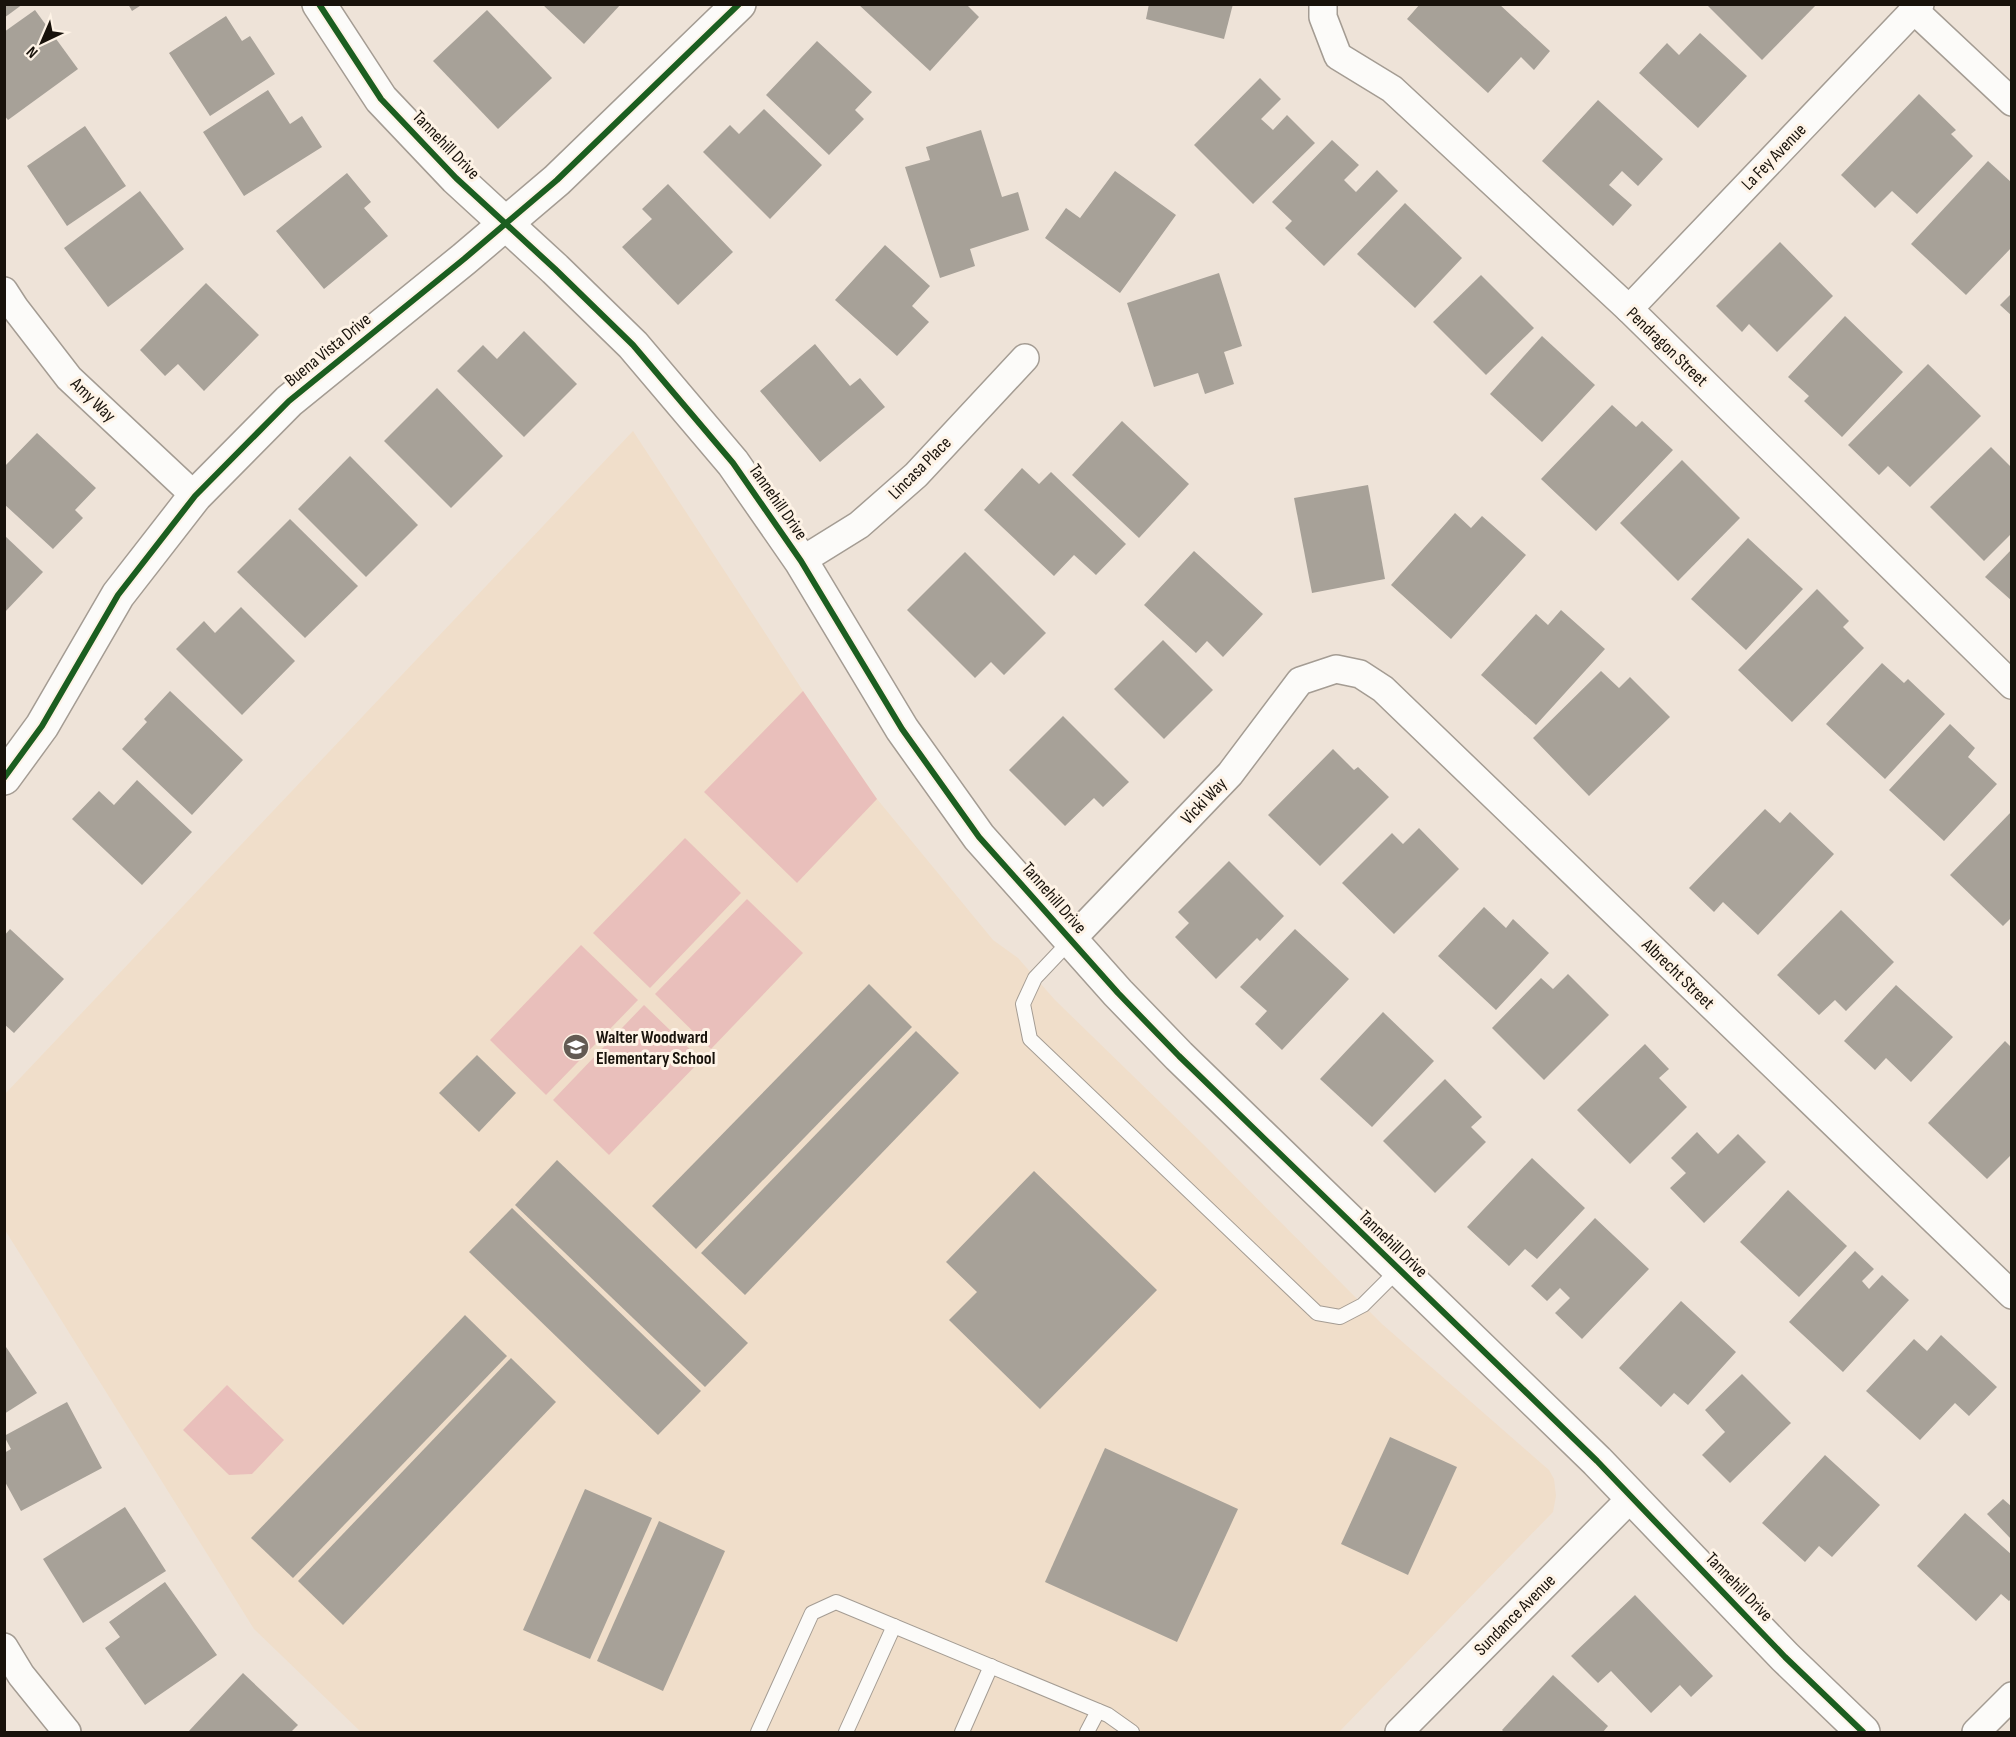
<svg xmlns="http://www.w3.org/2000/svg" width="2016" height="1737" viewBox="0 0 2016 1737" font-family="'Sofia Sans Condensed',sans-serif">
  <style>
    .built { fill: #f0deca }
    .green { fill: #e9bfbb }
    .building { fill: #a7a198 }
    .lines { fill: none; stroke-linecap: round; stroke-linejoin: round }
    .lane-casing { stroke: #a49c93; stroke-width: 16 }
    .street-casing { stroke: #a49c93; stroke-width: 30 }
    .secondary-casing { stroke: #a49c93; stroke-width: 36 }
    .lane { stroke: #fcfbf9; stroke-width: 14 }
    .street { stroke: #fcfbf9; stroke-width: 27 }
    .secondary { stroke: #fcfbf9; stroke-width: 33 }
    .cycleway-casing { stroke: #fef3e6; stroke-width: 10 }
    .cycleway { stroke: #1b5e20; stroke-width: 6 }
    .labels { text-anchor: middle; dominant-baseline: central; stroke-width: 6; stroke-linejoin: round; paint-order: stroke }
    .street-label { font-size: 18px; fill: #18120b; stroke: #fef3e6 }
    .poi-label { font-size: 18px; font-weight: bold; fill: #18120b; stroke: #fef3e6; text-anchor: start }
  </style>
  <rect width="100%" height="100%" fill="#eee3d8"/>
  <!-- built -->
  <polygon class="built" points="633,431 803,691 877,799 993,940 1018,958 1055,1000 1202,1143 1382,1324 1549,1470 1554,1479 1556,1496 1553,1512 1339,1732 361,1732 254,1629 5,1230 5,1094"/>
  <!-- green -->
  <g class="green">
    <polygon points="803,691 877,799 797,883 704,792"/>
    <polygon points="685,838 741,893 650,988 593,933"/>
    <polygon points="747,899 803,953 711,1049 655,994"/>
    <polygon points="581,945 638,1000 546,1095 490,1040"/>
    <polygon points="644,1005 701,1060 609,1155 553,1100"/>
    <polygon points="227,1385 284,1440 252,1474 229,1475 183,1430"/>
  </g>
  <!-- building -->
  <g class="building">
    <polygon points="4,4 23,4 4,18"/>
    <polygon points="128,4 143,4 132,11"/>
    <polygon points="542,4 621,4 584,44"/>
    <polygon points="858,4 966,4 979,17 930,71"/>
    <polygon points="1149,4 1233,4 1224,39 1146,19"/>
    <polygon points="1420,4 1499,4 1550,51 1534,70 1521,57 1488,93 1407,19"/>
    <polygon points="1706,4 1817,4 1762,60"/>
    <polygon points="35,10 78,69 8,120 4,115 4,32"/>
    <polygon points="487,10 552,78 498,129 433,61"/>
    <polygon points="226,16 242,41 250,36 275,74 210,116 169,53"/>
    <polygon points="1700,33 1747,76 1698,128 1639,73 1667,43 1679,55"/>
    <polygon points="817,41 872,92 855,110 864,119 829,155 766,95"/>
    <polygon points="1260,78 1281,99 1261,119 1273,130 1287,115 1315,143 1253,204 1194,145"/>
    <polygon points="268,90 290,124 302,116 322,147 244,196 203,132"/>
    <polygon points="1919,94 1956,130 1951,134 1973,156 1917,214 1892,191 1875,208 1841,175"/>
    <polygon points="1598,100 1663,159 1638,186 1622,171 1609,185 1632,205 1613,226 1542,161"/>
    <polygon points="764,109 822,165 770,219 703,152 730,125 739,134"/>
    <polygon points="85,126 126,186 67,226 27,166"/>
    <polygon points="981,130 1002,197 1018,192 1029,230 970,249 975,266 940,278 905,167 930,160 926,147"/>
    <polygon points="1332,140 1359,165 1344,180 1356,192 1377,170 1398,191 1324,266 1285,228 1292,221 1272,202"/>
    <polygon points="1988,161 2012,183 2012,247 1966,295 1911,244"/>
    <polygon points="1115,171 1176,215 1120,293 1045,238 1066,208 1080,218"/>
    <polygon points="347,173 371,202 364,208 388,236 324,289 276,231"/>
    <polygon points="668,184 733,252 678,305 622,247 652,219 642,209"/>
    <polygon points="140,191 184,249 108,307 64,248"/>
    <polygon points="1405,203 1462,258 1415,308 1357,254"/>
    <polygon points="1780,242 1833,296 1777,352 1749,324 1742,332 1716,306"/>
    <polygon points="885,245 930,286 912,306 929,322 897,356 835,300"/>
    <polygon points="1219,273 1242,346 1224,352 1234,384 1205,394 1198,373 1154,387 1127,303"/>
    <polygon points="1481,275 1534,328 1486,375 1433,322"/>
    <polygon points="206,283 259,335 204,391 178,364 165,376 140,350"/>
    <polygon points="2012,293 2012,316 2000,305"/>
    <polygon points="1845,316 1903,372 1842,437 1804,401 1809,396 1788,377"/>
    <polygon points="524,331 577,384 524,437 457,371 483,345 497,359"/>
    <polygon points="1542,336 1595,385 1542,442 1490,394"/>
    <polygon points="815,344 850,386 860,378 885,407 820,462 760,391"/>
    <polygon points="1928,364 1981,416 1910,487 1888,466 1879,475 1848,445"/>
    <polygon points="437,388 503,456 451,508 384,441"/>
    <polygon points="1612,405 1636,427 1642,421 1673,450 1596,531 1541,479"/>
    <polygon points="1122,421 1189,484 1139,538 1072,475"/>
    <polygon points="37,433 96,488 75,510 83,518 53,549 4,504 4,467"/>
    <polygon points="1991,447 2012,468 2012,533 1984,561 1930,507"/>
    <polygon points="350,456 418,525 366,577 298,509"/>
    <polygon points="1682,460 1740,518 1678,581 1620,523"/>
    <polygon points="1022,468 1039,484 1051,472 1126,544 1096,575 1074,555 1054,576 984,510"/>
    <polygon points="1368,485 1385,579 1312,593 1294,498"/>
    <polygon points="1455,513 1471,528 1482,516 1526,555 1451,639 1391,585"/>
    <polygon points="290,519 358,586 305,638 237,572"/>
    <polygon points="4,535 43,572 4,613"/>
    <polygon points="1748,538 1803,589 1746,650 1691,599"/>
    <polygon points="2012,549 2012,601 1985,577"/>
    <polygon points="1194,551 1263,614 1223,657 1207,641 1196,653 1144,605"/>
    <polygon points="965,552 1046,633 1004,675 991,662 975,678 907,610"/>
    <polygon points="1817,589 1849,621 1843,627 1864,648 1792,722 1738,670"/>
    <polygon points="241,607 295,661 242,715 176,649 204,621 215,633"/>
    <polygon points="1561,610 1605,649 1536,725 1481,675 1536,614 1548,625"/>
    <polygon points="1163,640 1213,690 1164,739 1114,689"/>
    <polygon points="1882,663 1904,683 1908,679 1945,714 1885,779 1826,724"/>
    <polygon points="1601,671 1619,688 1630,677 1670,717 1589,796 1533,738"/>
    <polygon points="170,691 243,760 192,815 122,749 147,722 144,719"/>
    <polygon points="1063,716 1129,782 1103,807 1094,798 1065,826 1009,770"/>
    <polygon points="1950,724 1975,748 1968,757 1997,784 1944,841 1889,790"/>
    <polygon points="1333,749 1354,770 1358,767 1389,797 1320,866 1268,815"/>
    <polygon points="137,780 192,832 142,885 72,819 99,791 114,805"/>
    <polygon points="1765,809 1780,823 1790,812 1834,854 1758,935 1723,902 1714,912 1689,888"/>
    <polygon points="2012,811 2012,917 2003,926 1950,875"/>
    <polygon points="1419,828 1459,869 1394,934 1342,883 1392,833 1403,844"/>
    <polygon points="1229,861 1284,916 1260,941 1257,938 1216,979 1175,937 1189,923 1178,912"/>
    <polygon points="1484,907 1506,928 1513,919 1549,953 1496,1010 1438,956"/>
    <polygon points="1841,910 1894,962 1846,1011 1835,1000 1819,1015 1777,975"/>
    <polygon points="10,929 64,979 14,1033 4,1024 4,936"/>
    <polygon points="1295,929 1349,979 1282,1050 1255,1024 1267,1011 1240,987"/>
    <polygon points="1568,974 1609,1015 1544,1080 1492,1028 1541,978 1553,989"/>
    <polygon points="869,984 912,1027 696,1249 652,1206"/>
    <polygon points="1896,985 1953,1037 1911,1082 1886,1058 1875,1070 1844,1041"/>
    <polygon points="1383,1012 1434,1061 1372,1127 1320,1079"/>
    <polygon points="916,1031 959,1073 745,1295 701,1253"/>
    <polygon points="2005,1041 2012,1048 2012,1154 1987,1179 1928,1123"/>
    <polygon points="1645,1044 1669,1069 1659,1078 1687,1107 1630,1164 1577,1110"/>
    <polygon points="477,1055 516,1093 479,1132 439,1093"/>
    <polygon points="1445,1079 1482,1117 1471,1127 1486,1142 1435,1193 1383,1141"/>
    <polygon points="1697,1132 1718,1154 1738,1134 1766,1162 1704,1223 1670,1188 1686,1173 1671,1158"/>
    <polygon points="1532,1158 1585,1208 1537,1259 1525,1249 1509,1266 1467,1227"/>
    <polygon points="557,1160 748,1343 705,1387 515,1205"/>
    <polygon points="1034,1171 1157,1290 1040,1409 949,1320 977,1292 946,1262"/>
    <polygon points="1788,1190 1847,1246 1799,1297 1740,1242"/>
    <polygon points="512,1208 701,1391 658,1435 469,1252"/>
    <polygon points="1595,1218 1649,1269 1582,1339 1555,1313 1570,1298 1560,1288 1547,1301 1531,1286"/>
    <polygon points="1855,1251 1874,1269 1862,1281 1869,1289 1882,1275 1909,1300 1843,1372 1789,1322"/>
    <polygon points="1681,1301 1736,1352 1688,1405 1674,1393 1661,1407 1619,1368"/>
    <polygon points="465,1315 507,1356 293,1578 251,1538"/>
    <polygon points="1941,1335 1997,1387 1969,1416 1955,1403 1920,1440 1866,1391 1914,1339 1927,1351"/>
    <polygon points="4,1344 37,1393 4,1414"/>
    <polygon points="511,1358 556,1402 343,1625 298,1581"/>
    <polygon points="1742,1374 1791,1423 1730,1483 1702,1455 1725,1432 1705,1410"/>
    <polygon points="67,1402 102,1468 21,1511 4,1480 4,1453 11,1449 4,1436"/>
    <polygon points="1390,1437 1457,1467 1408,1575 1341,1544"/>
    <polygon points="1105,1448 1238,1509 1177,1642 1045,1582"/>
    <polygon points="1825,1455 1880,1505 1832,1557 1819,1546 1805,1562 1762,1523"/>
    <polygon points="585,1489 652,1518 590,1659 523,1630"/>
    <polygon points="2003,1499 2012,1507 2012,1540 1987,1514"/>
    <polygon points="125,1507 166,1571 83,1623 43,1559"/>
    <polygon points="1965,1513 2012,1555 2012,1598 2009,1601 2001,1594 1976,1621 1917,1566"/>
    <polygon points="659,1521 725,1551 663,1691 597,1661"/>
    <polygon points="165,1582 217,1655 145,1705 105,1648 120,1637 109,1622"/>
    <polygon points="1635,1595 1713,1676 1691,1697 1680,1685 1651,1713 1611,1671 1598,1683 1571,1656"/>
    <polygon points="243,1673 298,1725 291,1732 188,1732"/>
    <polygon points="1553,1675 1608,1726 1603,1732 1504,1732 1502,1730"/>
  </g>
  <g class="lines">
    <defs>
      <g id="lane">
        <polyline points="1071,940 1035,978 1023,1004 1030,1039 1317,1313 1340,1317 1363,1305 1398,1270"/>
        <polyline points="758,1732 812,1613 836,1602 1108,1715 1132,1732"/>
        <polyline points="846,1732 894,1626"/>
        <polyline points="962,1732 991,1666"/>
        <polyline points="1087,1732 1098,1711"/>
      </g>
      <g id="street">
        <polyline points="1323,4 1323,17 1338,56 1392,89 1629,309 2012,685"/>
        <polyline points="1915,11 2012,102"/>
        <polyline points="4,291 15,308 69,378 195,496"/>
        <polyline points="1629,309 1920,4"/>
        <polyline points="801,561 859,525 916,475 1025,358"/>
        <polyline points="1071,940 1230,774 1300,681 1336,669 1360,674 1383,689 2012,1295"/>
        <polyline points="4,1647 21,1675 67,1732"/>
        <polyline points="1399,1732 1632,1497"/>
        <polyline points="1976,1732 2012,1696"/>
      </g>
      <g id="secondary">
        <polyline points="319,4 381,99 456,178 555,269 633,345 733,463 801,561 902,729 979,837 1118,993 1179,1056 1597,1461 1785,1657 1863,1732"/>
        <polyline points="4,778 42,726 118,595 195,496 289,401 464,259 557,180 739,4"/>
      </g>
    </defs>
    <!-- lane casing -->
    <use href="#lane" class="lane-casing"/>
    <!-- street casing -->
    <use href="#street" class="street-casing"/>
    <!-- secondary casing -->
    <use href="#secondary" class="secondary-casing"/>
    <!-- lane -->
    <use href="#lane" class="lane"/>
    <!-- street -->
    <use href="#street" class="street"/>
    <!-- secondary -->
    <use href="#secondary" class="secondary"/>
    <defs>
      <g id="cycleway">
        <polyline points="319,4 381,99 456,178 555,269 633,345 733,463 801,561 902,729 979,837 1118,993 1179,1056 1597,1461 1785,1657 1863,1732"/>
        <polyline points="4,778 42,726 118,595 195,496 289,401 464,259 557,180 739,4"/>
      </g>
    </defs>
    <!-- cycleway casing -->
    <use href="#cycleway" class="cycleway-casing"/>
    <!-- cycleway -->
    <use href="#cycleway" class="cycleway"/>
  </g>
  <!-- icons -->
  <defs>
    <symbol id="school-disc" viewBox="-11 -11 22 22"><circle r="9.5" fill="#635b53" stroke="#fef3e6"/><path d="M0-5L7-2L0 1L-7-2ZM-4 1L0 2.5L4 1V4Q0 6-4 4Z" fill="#fff"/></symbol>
  </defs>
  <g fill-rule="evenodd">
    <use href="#school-disc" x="561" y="1032" width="30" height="30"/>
  </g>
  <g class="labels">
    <!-- street labels -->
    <g class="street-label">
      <text transform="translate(446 145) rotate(46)">Tannehill Drive</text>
      <text transform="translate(1774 157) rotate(-46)">La Fey Avenue</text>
      <text transform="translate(1667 347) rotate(44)">Pendragon Street</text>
      <text transform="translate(328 350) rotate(-39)">Buena Vista Drive</text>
      <text transform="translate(93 400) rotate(44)">Amy Way</text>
      <text transform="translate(920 468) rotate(-45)">Lincasa Place</text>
      <text transform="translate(778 502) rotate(55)">Tannehill Drive</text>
      <text transform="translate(1204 801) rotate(-46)">Vicki Way</text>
      <text transform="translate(1054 898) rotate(49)">Tannehill Drive</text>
      <text transform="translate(1678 974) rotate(44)">Albrecht Street</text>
      <text transform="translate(1393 1244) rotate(44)">Tannehill Drive</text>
      <text transform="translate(1739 1587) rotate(46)">Tannehill Drive</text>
      <text transform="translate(1515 1615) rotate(-45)">Sundance Avenue</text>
    </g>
    <!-- poi labels -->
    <g class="poi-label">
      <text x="596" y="1037">Walter Woodward<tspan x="596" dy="21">Elementary School</tspan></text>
    </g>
  </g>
  <!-- border -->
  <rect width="2016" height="1737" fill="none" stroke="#18120b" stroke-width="12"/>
  <!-- north arrow -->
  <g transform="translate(42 42) rotate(224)" stroke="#fef3e6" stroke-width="4.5" paint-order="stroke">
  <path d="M0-4.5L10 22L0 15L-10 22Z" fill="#18120b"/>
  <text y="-9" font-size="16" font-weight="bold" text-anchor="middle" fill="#18120b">N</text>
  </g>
</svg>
